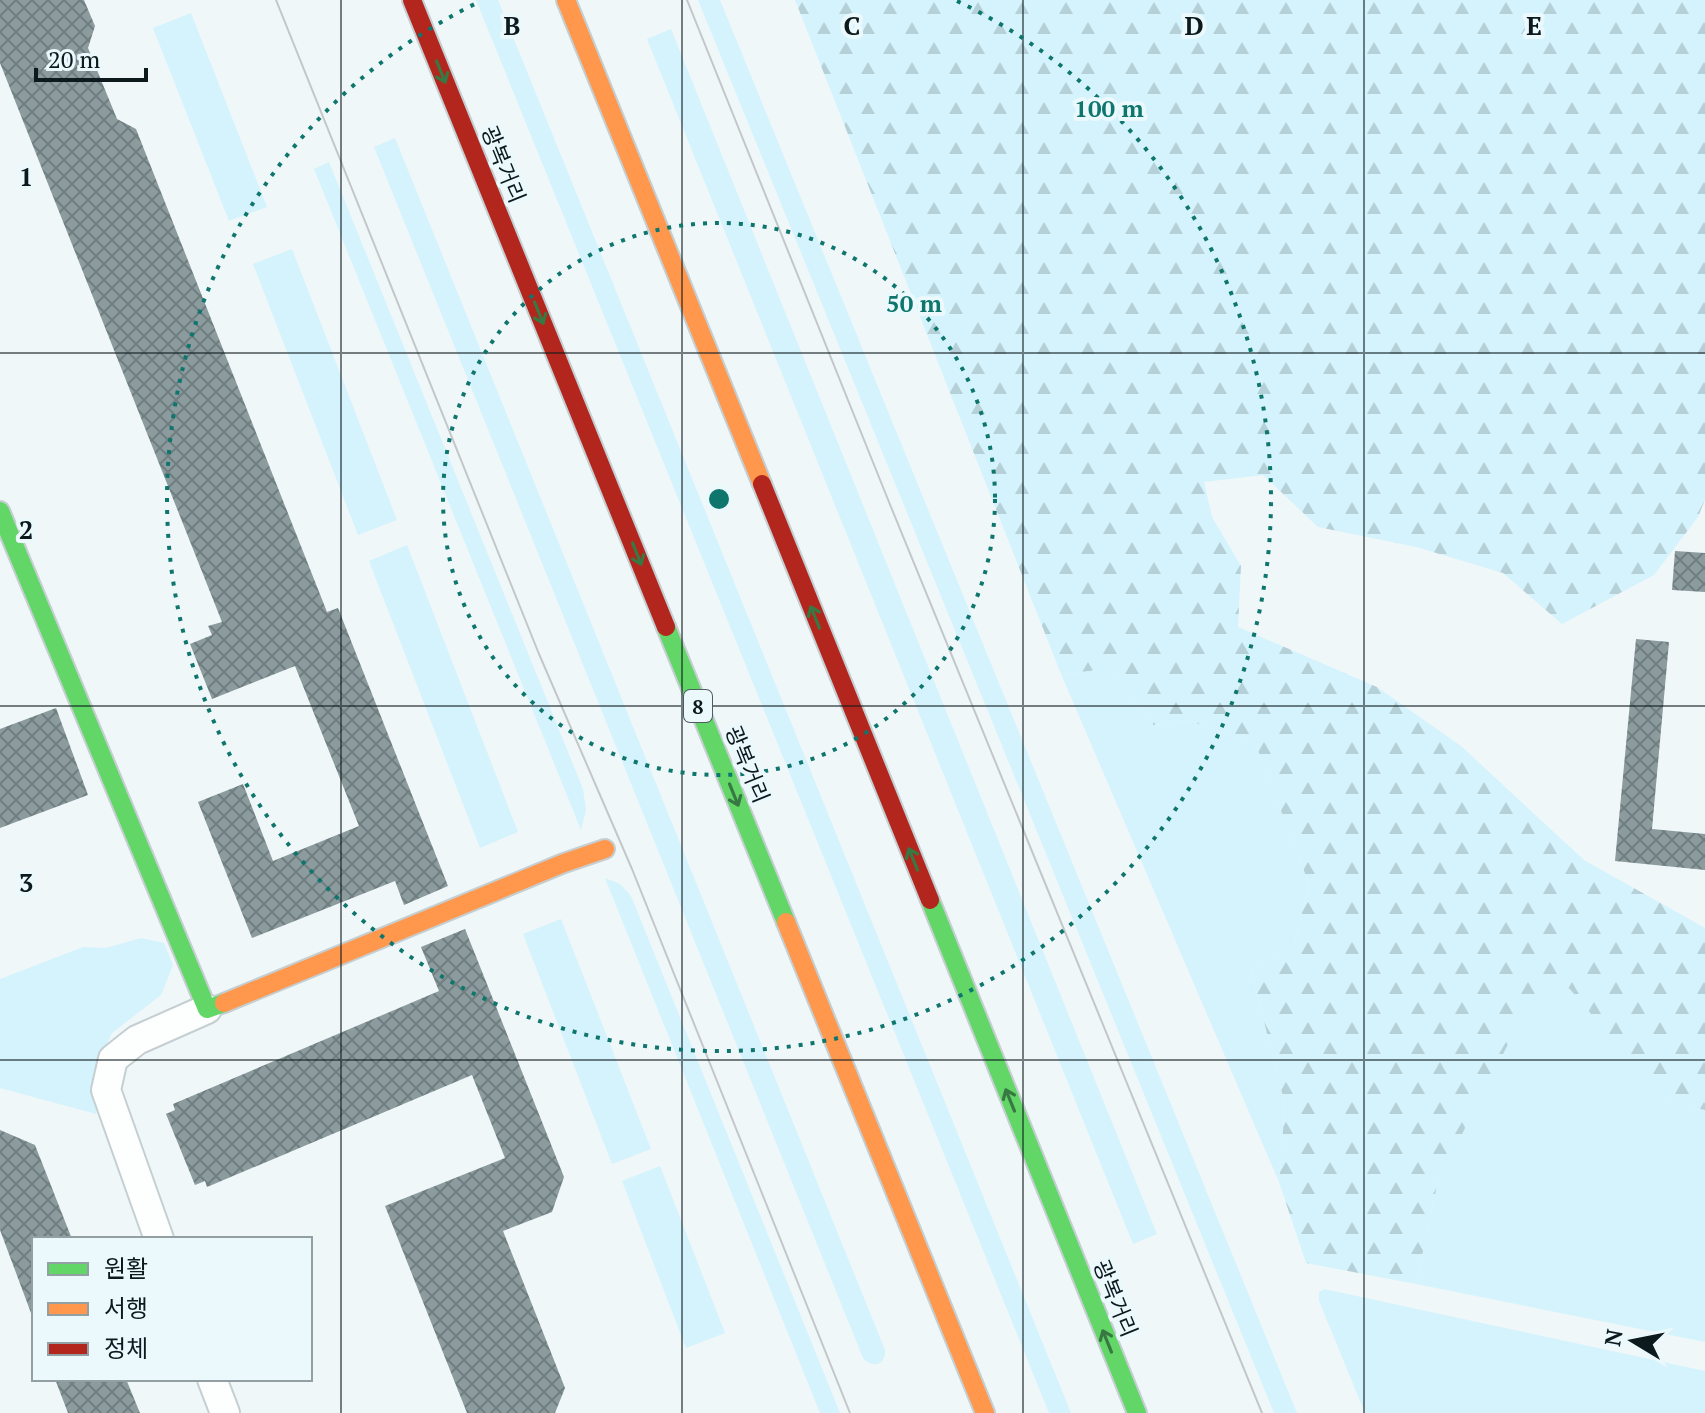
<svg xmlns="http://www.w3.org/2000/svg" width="1705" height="1413" viewBox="0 0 1705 1413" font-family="'PT Serif','Noto Sans KR',serif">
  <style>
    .grass { fill: #d5f3fc }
    .forest { fill: url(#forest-firs) }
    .building { fill: url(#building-cross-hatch) }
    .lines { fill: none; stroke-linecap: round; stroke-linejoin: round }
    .street-casing { stroke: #c5cfd2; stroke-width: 32 }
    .fast-casing { stroke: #c5cfd2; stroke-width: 22 }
    .slow-casing { stroke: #c5cfd2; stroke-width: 22 }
    .jam-casing { stroke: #c5cfd2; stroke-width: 22 }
    .street { stroke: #fdfefe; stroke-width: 28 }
    .fast { stroke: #63d668; stroke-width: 18 }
    .slow { stroke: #ff974d; stroke-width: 18 }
    .jam { stroke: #b3261e; stroke-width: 18 }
    .tram { stroke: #c4c7c9; stroke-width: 2 }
    .oneway { stroke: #387842 }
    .grid { fill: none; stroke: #0c191d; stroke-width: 2; stroke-opacity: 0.55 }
    .ring { fill: none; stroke: #0f766e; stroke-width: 4; stroke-dasharray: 4 8 }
    .labels { text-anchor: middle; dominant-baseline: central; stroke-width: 8; stroke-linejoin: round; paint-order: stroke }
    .shield { fill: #ebf9fd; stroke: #4f5c60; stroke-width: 2 }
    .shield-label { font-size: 20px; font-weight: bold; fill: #0c191d }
    .street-label { font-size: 22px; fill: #0c191d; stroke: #ebf9fd }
    .grid-label { font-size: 26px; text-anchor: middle; font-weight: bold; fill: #0c191d; stroke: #ebf9fd; stroke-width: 8; stroke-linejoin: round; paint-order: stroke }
    .centre { fill: #0f766e; stroke: #ebf9fd; stroke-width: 4 }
    .ring-label { font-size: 24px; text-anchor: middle; font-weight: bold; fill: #0f766e; stroke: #ebf9fd; stroke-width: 8; stroke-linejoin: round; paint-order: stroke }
  </style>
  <defs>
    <pattern id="forest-firs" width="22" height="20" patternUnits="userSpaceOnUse" patternTransform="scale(2)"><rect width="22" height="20" fill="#d5f3fc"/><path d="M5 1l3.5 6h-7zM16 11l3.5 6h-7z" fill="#b6d0d8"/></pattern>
    <pattern id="building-cross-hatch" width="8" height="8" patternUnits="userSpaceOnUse" patternTransform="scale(2)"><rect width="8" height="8" fill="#8b9b9e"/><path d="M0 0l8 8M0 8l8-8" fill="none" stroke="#707e80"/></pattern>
  </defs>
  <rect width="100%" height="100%" fill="#eff7f9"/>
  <!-- grass -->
  <g class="grass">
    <polygon points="476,0 498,0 1071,1413 1049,1413"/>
    <polygon points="698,0 720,0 1297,1413 1274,1413"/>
    <polygon points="191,13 267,207 229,221 153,28"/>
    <polygon points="671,29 1157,1234 1133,1244 647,39"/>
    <path d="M395,138L885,1350C886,1365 873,1369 863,1358L374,147Z"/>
    <polygon points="329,162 583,789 586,810 581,830 314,169"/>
    <polygon points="292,249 397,520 358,535 253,264"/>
    <polygon points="407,545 518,832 480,848 369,561"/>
    <polygon points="1108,669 1153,725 1188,720 1256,745 1309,884 1294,945 1251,970 1285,1105 1279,1182 1061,674"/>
    <polygon points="605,878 620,884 631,896 840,1413 820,1413"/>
    <polygon points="561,919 651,1149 612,1164 523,934"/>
    <polygon points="141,938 164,943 173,965 161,995 112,1033 100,1060 96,1114 0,1088 0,979 83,947 106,948"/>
    <polygon points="1570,987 1665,1101 1705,1110 1705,1342 1416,1284 1438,1181 1520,1020"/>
    <polygon points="660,1166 725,1333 686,1348 622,1181"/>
    <polygon points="1324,1289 1705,1371 1705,1413 1365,1413 1319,1301 1319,1292"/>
  </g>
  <!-- forest -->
  <polygon class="forest" points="795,0 1705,0 1705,500 1698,517 1654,575 1562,624 1503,573 1416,547 1318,527 1263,475 1204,482 1212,517 1241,566 1238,627 1377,687 1461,746 1584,860 1705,928 1705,1110 1665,1101 1569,988 1520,1021 1438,1181 1416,1284 1306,1263 1279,1182 1285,1105 1251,970 1294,945 1309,884 1256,745 1188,720 1153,725 1108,669 1061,674"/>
  <!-- building -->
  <g class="building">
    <polygon points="0,0 84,0 95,26 88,48 117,119 136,129 327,612 338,608 448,886 404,905 395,881 252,938 198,802 243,784 273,861 359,826 295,666 212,699 190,644 212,635 208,626 222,622 0,63"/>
    <polygon points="1675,551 1705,553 1705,592 1672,590"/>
    <polygon points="1636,639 1669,642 1652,829 1705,834 1705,870 1615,861"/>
    <polygon points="56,708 88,795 0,828 0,729"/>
    <polygon points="465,929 564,1177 552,1212 503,1231 565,1388 555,1413 467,1413 385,1206 505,1158 472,1075 207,1187 205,1181 195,1185 166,1114 175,1110 173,1104 439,991 421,947"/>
    <polygon points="0,1130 35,1145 72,1239 34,1239 34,1312 31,1313 0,1230"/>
    <polygon points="55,1379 126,1379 140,1413 68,1413"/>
  </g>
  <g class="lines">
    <defs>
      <g id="street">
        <polyline points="159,1239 106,1090 113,1059 137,1040 207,1009"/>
        <polyline points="212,1379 225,1413"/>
      </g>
      <g id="fast">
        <polyline points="0,511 207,1009 224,1003"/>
        <polyline points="666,627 786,922"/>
        <polyline points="930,900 1137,1413"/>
      </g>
      <g id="slow">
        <polyline points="566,0 762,484"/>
        <polyline points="786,922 985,1413"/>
        <polyline points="224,1003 564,863 605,849"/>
      </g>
      <g id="jam">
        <polyline points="412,0 666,627"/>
        <polyline points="762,484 930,900"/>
      </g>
    </defs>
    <!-- street casing -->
    <use href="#street" class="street-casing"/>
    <!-- fast casing -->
    <use href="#fast" class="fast-casing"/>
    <!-- slow casing -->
    <use href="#slow" class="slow-casing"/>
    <!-- jam casing -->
    <use href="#jam" class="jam-casing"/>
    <!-- street -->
    <use href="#street" class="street"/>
    <!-- fast -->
    <use href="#fast" class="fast"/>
    <!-- slow -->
    <use href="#slow" class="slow"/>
    <!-- jam -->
    <use href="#jam" class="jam"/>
    <!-- tram -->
    <g class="tram">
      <polyline points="276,0 539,654 632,869 850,1413"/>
      <polyline points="687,0 891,507 1262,1413"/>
    </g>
  </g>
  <!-- one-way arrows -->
  <defs><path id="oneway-shaft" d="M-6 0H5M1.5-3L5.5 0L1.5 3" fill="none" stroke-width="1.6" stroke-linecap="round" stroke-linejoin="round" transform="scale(2)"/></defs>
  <g class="oneway">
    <use href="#oneway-shaft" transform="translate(441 72) rotate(68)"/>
    <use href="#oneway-shaft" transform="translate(539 313) rotate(68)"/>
    <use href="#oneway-shaft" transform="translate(637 554) rotate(68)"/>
    <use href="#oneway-shaft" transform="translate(815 617) rotate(-112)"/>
    <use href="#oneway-shaft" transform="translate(734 795) rotate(68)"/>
    <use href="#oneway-shaft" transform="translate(913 859) rotate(-112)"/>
    <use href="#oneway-shaft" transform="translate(1010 1100) rotate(-112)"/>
    <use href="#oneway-shaft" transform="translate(1107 1341) rotate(-112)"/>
  </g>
  <!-- grid -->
  <path class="grid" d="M341,0V1413M682,0V1413M1023,0V1413M1364,0V1413M0,353H1705M0,706H1705M0,1060H1705"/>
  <!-- distance rings -->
  <g class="ring">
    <circle cx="719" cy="499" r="276"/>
    <path d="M957 1A552 552 0 1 1 481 1"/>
  </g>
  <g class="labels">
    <!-- shield labels -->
    <rect class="shield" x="684" y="690" width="28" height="32" rx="6"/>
    <g class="shield-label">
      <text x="698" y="706">8</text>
    </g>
    <!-- street labels -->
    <g class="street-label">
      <text transform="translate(504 164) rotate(68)">광복거리</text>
      <text transform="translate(748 764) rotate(68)">광복거리</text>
      <text transform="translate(1116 1298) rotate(68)">광복거리</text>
    </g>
  </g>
  <g class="grid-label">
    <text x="512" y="35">B</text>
    <text x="852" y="35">C</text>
    <text x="1194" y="35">D</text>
    <text x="1534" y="35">E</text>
    <text x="26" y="186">1</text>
    <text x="26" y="539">2</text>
    <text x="26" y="892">3</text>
  </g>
  <circle cx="719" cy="499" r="12" class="centre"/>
  <g class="ring-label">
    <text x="1109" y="117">100 m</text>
    <text x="914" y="312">50 m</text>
  </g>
  <!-- legend -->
  <rect x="32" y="1237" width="280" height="144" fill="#ebf9fd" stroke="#929fa3" stroke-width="2"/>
  <rect x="48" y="1263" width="40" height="12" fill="#63d668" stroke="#929fa3" stroke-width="2"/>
  <text x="104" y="1277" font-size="24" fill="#0c191d">원활</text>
  <rect x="48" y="1303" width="40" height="12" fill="#ff974d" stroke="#929fa3" stroke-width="2"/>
  <text x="104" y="1317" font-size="24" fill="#0c191d">서행</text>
  <rect x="48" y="1343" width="40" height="12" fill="#b3261e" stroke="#929fa3" stroke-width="2"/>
  <text x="104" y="1357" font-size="24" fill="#0c191d">정체</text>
  <!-- north arrow -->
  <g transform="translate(1633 1341) rotate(280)" stroke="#ebf9fd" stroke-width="6" paint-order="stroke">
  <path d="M0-6L14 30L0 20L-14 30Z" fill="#0c191d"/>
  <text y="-12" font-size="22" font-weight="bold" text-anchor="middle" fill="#0c191d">N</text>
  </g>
  <!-- scale -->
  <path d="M36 68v12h110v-12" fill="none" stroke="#0c191d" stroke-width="4"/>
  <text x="48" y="68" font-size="24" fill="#0c191d" stroke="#ebf9fd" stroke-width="6" paint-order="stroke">20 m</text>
</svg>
